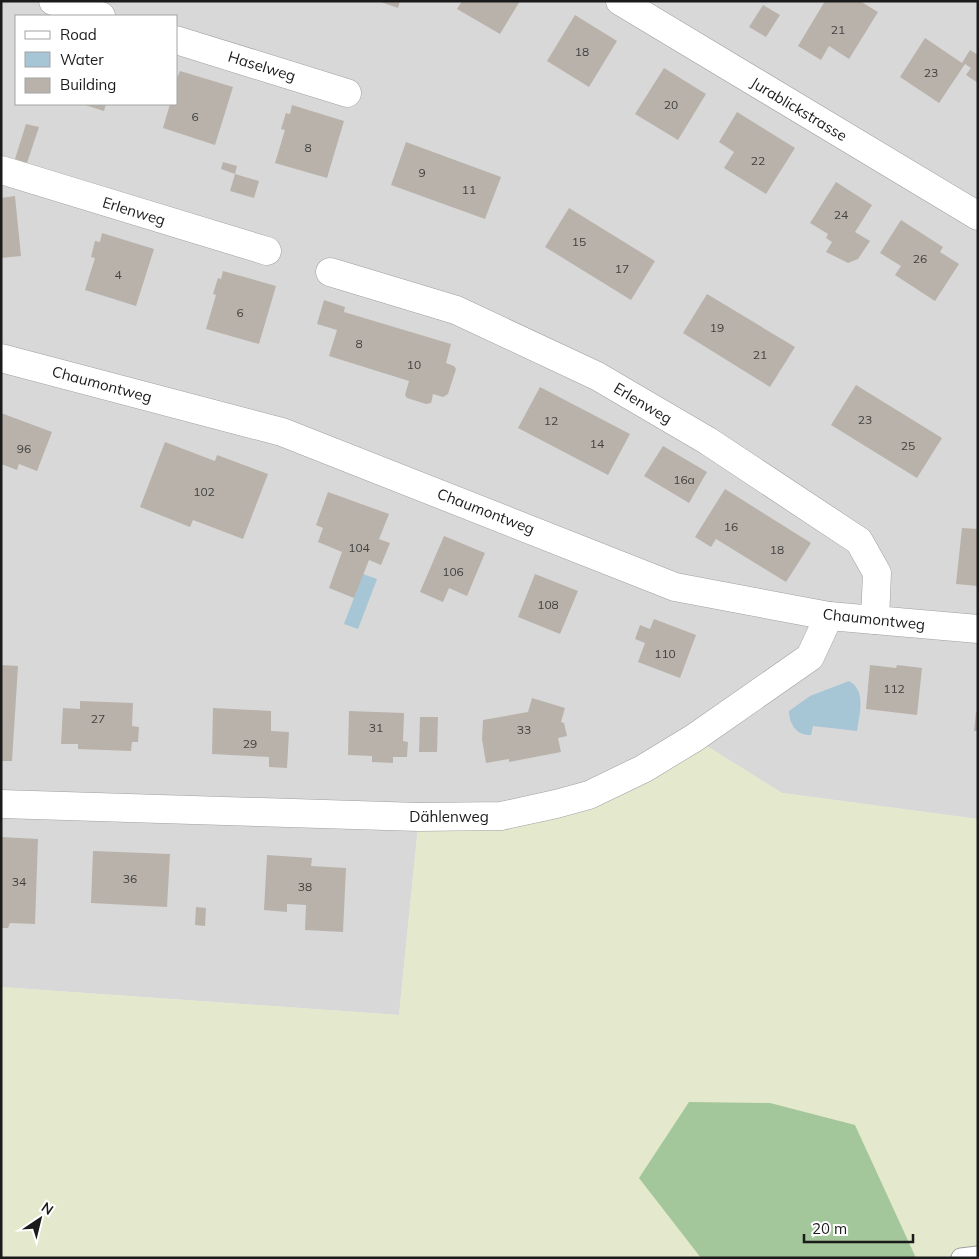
<svg xmlns="http://www.w3.org/2000/svg" width="979" height="1259" viewBox="0 0 979 1259" font-family="Mulish,sans-serif">
  <style>
    .residential { fill: #d9d8d8; fill-rule: evenodd }
    .farmland { fill: #e4e9ce }
    .forest { fill: #a3c69a }
    .water { fill: #a6c5d5 }
    .building { fill: #b8b2ab }
    .lines { fill: none; stroke-linecap: round; stroke-linejoin: round }
    .lane-casing { stroke: #9f9f9f; stroke-width: 21 }
    .street-casing { stroke: #9f9f9f; stroke-width: 29 }
    .lane { stroke: #fff; stroke-width: 19 }
    .street { stroke: #fff; stroke-width: 28 }
    .labels { text-anchor: middle; dominant-baseline: central; stroke-width: 4; stroke-linejoin: round; paint-order: stroke }
    .number-label { font-size: 12px; fill: #42413f }
    .street-label { font-size: 15px; fill: #1b1b1b; stroke: #fff }
  </style>
  <rect width="100%" height="100%" fill="#ebe9e1"/>
  <!-- residential -->
  <path class="residential" d="M1,1H978V819L782,793L694,738L589,795L419,817L399,1015L1,987ZM16,16H176V104H16Z"/>
  <!-- farmland -->
  <polygon class="farmland" points="694,738 782,793 978,819 978,1258 1,1258 1,987 399,1015 419,817 501,816"/>
  <!-- forest -->
  <polygon class="forest" points="689,1102 770,1103 855,1125 916,1258 701,1258 639,1178"/>
  <!-- water -->
  <g class="water">
    <polygon points="363,574 377,579 358,629 344,624"/>
    <path d="M849,681C867,691 859,715 857,731L813,726L811,735C797,736 789,724 789,711L810,696Z"/>
  </g>
  <!-- building -->
  <g class="building">
    <polygon points="378,1 400,1 398,8"/>
    <polygon points="462,1 520,1 500,34 457,9"/>
    <polygon points="825,1 860,1 878,12 849,59 829,46 821,60 798,46"/>
    <polygon points="763,5 780,15 766,37 749,27"/>
    <polygon points="575,15 617,41 589,87 547,61"/>
    <polygon points="925,38 962,63 970,50 978,55 978,83 966,75 971,68 965,64 939,103 900,77"/>
    <polygon points="664,68 706,94 678,140 635,114"/>
    <polygon points="180,71 233,87 215,145 163,128 170,104 176,104 176,80"/>
    <polygon points="82,104 106,104 104,111"/>
    <polygon points="292,105 344,121 327,178 275,163 285,130 281,129 286,113 290,114"/>
    <polygon points="737,112 795,148 766,194 724,168 734,152 719,142"/>
    <polygon points="26,124 39,127 27,163 15,159"/>
    <polygon points="406,142 501,177 485,219 391,185"/>
    <polygon points="223,162 237,166 235,174 221,169"/>
    <polygon points="235,174 259,181 254,198 230,191"/>
    <polygon points="836,182 872,205 855,232 870,241 858,259 848,263 826,252 832,242 826,238 828,234 810,223"/>
    <polygon points="15,196 21,256 1,258 1,198"/>
    <polygon points="569,208 655,261 631,300 545,247"/>
    <polygon points="901,220 943,247 940,252 959,264 935,301 895,275 901,266 880,253"/>
    <polygon points="102,233 154,249 136,306 85,290 95,258 91,257 95,241 100,242"/>
    <polygon points="223,271 276,286 259,344 206,329 216,295 213,294 218,278 221,279"/>
    <polygon points="707,294 795,347 770,387 683,333"/>
    <polygon points="324,300 345,307 344,312 451,344 446,363 454,366 456,369 448,394 443,397 433,394 431,403 426,404 407,398 405,395 409,381 329,356 337,330 317,324"/>
    <polygon points="856,385 942,438 917,478 831,425"/>
    <polygon points="540,387 630,434 608,475 518,428"/>
    <polygon points="1,413 52,432 37,471 19,464 17,470 1,464"/>
    <polygon points="165,442 215,461 217,455 268,474 243,539 193,520 190,527 140,507"/>
    <polygon points="663,446 707,472 689,503 644,476"/>
    <polygon points="725,489 811,543 786,582 716,539 711,547 695,537"/>
    <polygon points="328,492 389,514 379,539 390,543 381,565 369,560 354,598 329,588 342,552 318,542 323,528 316,525"/>
    <polygon points="962,528 978,529 978,586 956,584"/>
    <polygon points="444,536 485,553 467,596 449,588 443,602 420,592"/>
    <polygon points="535,574 578,591 560,634 518,617"/>
    <polygon points="654,619 696,635 680,678 638,662 645,643 635,639 640,625 650,629"/>
    <polygon points="1,665 18,666 12,761 1,761"/>
    <polygon points="870,665 896,668 897,665 922,668 917,715 866,709"/>
    <polygon points="532,698 565,708 561,722 564,723 567,736 558,738 561,752 509,762 509,759 486,763 482,739 483,720 528,712"/>
    <polygon points="80,701 133,703 132,726 139,727 138,742 132,742 131,751 78,749 78,744 61,744 63,708 80,709"/>
    <polygon points="213,708 271,711 271,731 289,732 287,768 269,767 269,757 212,754"/>
    <polygon points="349,711 404,713 403,741 408,742 407,757 393,757 393,763 372,762 372,756 348,755"/>
    <polygon points="976,712 978,712 978,731 974,731"/>
    <polygon points="420,717 438,717 437,752 419,752"/>
    <polygon points="1,837 38,839 35,924 10,923 8,928 1,928"/>
    <polygon points="93,851 170,854 167,907 91,903"/>
    <polygon points="267,855 312,858 311,866 346,868 343,932 305,930 306,905 287,904 287,912 264,910"/>
    <polygon points="196,907 206,908 205,926 195,925"/>
  </g>
  <g class="lines">
    <defs>
      <polyline id="lane" points="961,1258 978,1256"/>
      <g id="street">
        <polyline points="53,1 101,16"/>
        <polyline points="620,1 978,216"/>
        <polyline points="176,40 347,93"/>
        <polyline points="1,170 267,251"/>
        <polyline points="330,272 456,310 597,376 708,441 859,541 877,573 875,620"/>
        <polyline points="1,358 282,432 675,587 829,616 978,629"/>
        <polyline points="1,804 419,817 501,816 556,804 589,795 643,769 694,738 810,657 829,616"/>
      </g>
    </defs>
    <!-- lane casing -->
    <use href="#lane" class="lane-casing"/>
    <!-- street casing -->
    <use href="#street" class="street-casing"/>
    <!-- lane -->
    <use href="#lane" class="lane"/>
    <!-- street -->
    <use href="#street" class="street"/>
  </g>
  <g class="labels">
    <!-- number labels -->
    <g class="number-label">
      <text x="838" y="29">21</text>
      <text x="582" y="51">18</text>
      <text x="931" y="72">23</text>
      <text x="671" y="104">20</text>
      <text x="195" y="116">6</text>
      <text x="308" y="147">8</text>
      <text x="758" y="160">22</text>
      <text x="422" y="172">9</text>
      <text x="469" y="189">11</text>
      <text x="841" y="214">24</text>
      <text x="579" y="241">15</text>
      <text x="920" y="258">26</text>
      <text x="622" y="268">17</text>
      <text x="118" y="274">4</text>
      <text x="240" y="312">6</text>
      <text x="717" y="327">19</text>
      <text x="359" y="343">8</text>
      <text x="760" y="354">21</text>
      <text x="414" y="364">10</text>
      <text x="865" y="419">23</text>
      <text x="551" y="420">12</text>
      <text x="597" y="443">14</text>
      <text x="908" y="445">25</text>
      <text x="24" y="448">96</text>
      <text x="684" y="479">16a</text>
      <text x="204" y="491">102</text>
      <text x="731" y="526">16</text>
      <text x="359" y="547">104</text>
      <text x="777" y="549">18</text>
      <text x="453" y="571">106</text>
      <text x="548" y="604">108</text>
      <text x="665" y="653">110</text>
      <text x="894" y="688">112</text>
      <text x="98" y="718">27</text>
      <text x="376" y="727">31</text>
      <text x="524" y="729">33</text>
      <text x="250" y="743">29</text>
      <text x="130" y="878">36</text>
      <text x="19" y="881">34</text>
      <text x="305" y="886">38</text>
    </g>
    <!-- street labels -->
    <g class="street-label">
      <text transform="translate(262 66) rotate(17)">Haselweg</text>
      <text transform="translate(799 109) rotate(31)">Jurablickstrasse</text>
      <text transform="translate(134 211) rotate(17)">Erlenweg</text>
      <text transform="translate(102 384) rotate(15)">Chaumontweg</text>
      <text transform="translate(643 403) rotate(31)">Erlenweg</text>
      <text transform="translate(486 511) rotate(21)">Chaumontweg</text>
      <text transform="translate(874 619) rotate(6)">Chaumontweg</text>
      <text x="449" y="816">Dählenweg</text>
    </g>
  </g>
  <!-- border -->
  <rect width="979" height="1259" fill="none" stroke="#1b1b1b" stroke-width="5"/>
  <!-- legend -->
  <rect x="15" y="15" width="162" height="90" fill="#ffffff" stroke="#a4a4a4"/>
  <rect x="25" y="31" width="25" height="8" fill="#ffffff" stroke="#a4a4a4"/>
  <text x="60" y="40" font-size="15" fill="#1b1b1b">Road</text>
  <rect x="25" y="52" width="25" height="15" fill="#a6c5d5" stroke="#a4a4a4"/>
  <text x="60" y="65" font-size="15" fill="#1b1b1b">Water</text>
  <rect x="25" y="78" width="25" height="15" fill="#b8b2ab" stroke="#a4a4a4"/>
  <text x="60" y="90" font-size="15" fill="#1b1b1b">Building</text>
  <!-- north arrow -->
  <g transform="translate(40 1219) rotate(35)" stroke="#ffffff" stroke-width="4" paint-order="stroke">
  <path d="M0-4L9 19L0 12L-9 19Z" fill="#1b1b1b"/>
  <text y="-8" font-size="14" font-weight="bold" text-anchor="middle" fill="#1b1b1b">N</text>
  </g>
  <!-- scale -->
  <path d="M804 1234v8h109v-8" fill="none" stroke="#1b1b1b" stroke-width="2.5"/>
  <text x="812" y="1234" font-size="15" fill="#1b1b1b" stroke="#ffffff" stroke-width="4" paint-order="stroke">20 m</text>
</svg>
